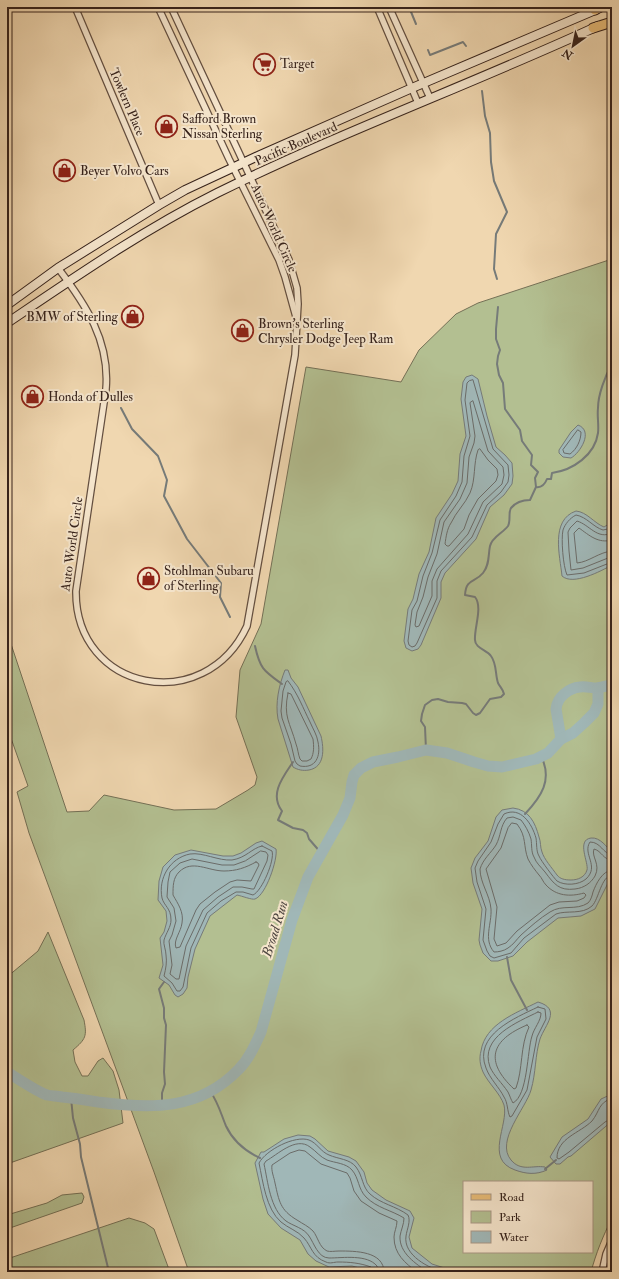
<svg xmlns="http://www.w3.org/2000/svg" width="619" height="1279" viewBox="0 0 619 1279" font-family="'IM FELL Double Pica',serif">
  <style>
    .green { fill: #b3bf91; stroke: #747056; fill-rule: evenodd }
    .water { fill: #a0b7b7; stroke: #767b79 }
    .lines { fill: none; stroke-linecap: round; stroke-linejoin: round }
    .shore { stroke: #6b6c69; stroke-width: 1 }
    .stream { stroke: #767b79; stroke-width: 2 }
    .river { stroke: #a0b7b7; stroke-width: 11 }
    .minor-casing { stroke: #644f40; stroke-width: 8 }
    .secondary-casing { stroke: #36221b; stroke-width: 10 }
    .primary-casing { stroke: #36221b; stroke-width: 11 }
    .minor { stroke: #f5e5cc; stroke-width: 5.5 }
    .secondary { stroke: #f5e5cc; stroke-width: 8 }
    .primary { stroke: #e8bc78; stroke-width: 9 }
    .labels { text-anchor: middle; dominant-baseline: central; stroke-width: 4; stroke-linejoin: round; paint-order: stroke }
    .poi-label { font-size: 13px; fill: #36221b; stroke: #f5e5cc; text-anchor: start }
    .street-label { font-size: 13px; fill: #36221b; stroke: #f5e5cc }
    .water-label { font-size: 14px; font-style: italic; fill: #504742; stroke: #f5e5cc }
  </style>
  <rect width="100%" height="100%" fill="#f0d7b0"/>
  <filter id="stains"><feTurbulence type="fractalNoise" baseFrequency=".005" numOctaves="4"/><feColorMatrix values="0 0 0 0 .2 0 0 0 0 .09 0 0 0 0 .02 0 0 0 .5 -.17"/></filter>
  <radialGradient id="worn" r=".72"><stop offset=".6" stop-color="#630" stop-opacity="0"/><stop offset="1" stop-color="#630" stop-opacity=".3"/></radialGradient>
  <!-- green -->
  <g class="green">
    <path d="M612,259V1218C603,1236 596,1253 591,1272H189L154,1172L29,833L17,792L28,786L7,727V632L67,812L89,811L104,795L174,810L216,809L248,790L255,785L257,777L236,717L240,670L261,624L306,367L401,382L419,350L456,314L478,303ZM464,1182H592V1252H464Z"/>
    <path d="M48,932L84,1020C87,1036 86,1039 73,1050L75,1062L82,1076H88L98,1061L103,1058L113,1071L119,1090L123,1123L7,1164V977L38,951Z"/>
    <polygon points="82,1193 84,1197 82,1203 7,1229 7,1215 47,1203 62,1195"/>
    <polygon points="129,1218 145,1223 154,1229 170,1272 7,1272 7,1259"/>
  </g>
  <!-- water -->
  <g class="water">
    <polygon points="472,375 478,379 487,416 496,447 505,455 512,463 513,476 512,484 504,495 490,507 476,539 445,573 441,582 441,598 421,645 418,649 412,651 406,648 404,641 408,609 413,599 419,574 429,552 436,518 452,494 458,481 460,454 466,436 461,399 463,382 466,377"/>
    <path d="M578,425C594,431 580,453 571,458L563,457L559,453V450L571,432Z"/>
    <path d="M576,511C587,512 594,523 604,527L612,522V565C601,571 573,586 562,576C560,556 550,520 576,511Z"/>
    <path d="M285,670H288L291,678L298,687L321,736C324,749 325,767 309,770C303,771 298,770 293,767L278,719C275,703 279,685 285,670Z"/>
    <path d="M513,808C529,810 535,822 539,837C541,842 540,847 542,852C544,859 552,868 557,875C560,879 565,880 571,880C578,880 585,877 587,870C589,863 576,840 591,838C600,837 607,847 612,853V875L595,909L581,916L558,918L527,942L513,956L498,961H491L483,953L480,945L479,940L482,909L473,883L471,868L475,858L488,841L496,817L502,810Z"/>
    <path d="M262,841L276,849C278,859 266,895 255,899C252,900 242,896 237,895L210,916L195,949L188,977L187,988L183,994L178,997L175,995L169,985L159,978L163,965L160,938L164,932L167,921L166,911L158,900L159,881L163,867L175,855L191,850L223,856H233L241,853L256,843Z"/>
    <path d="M538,1002C562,1009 545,1025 540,1039C535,1055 536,1073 531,1090C526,1108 495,1141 511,1160C521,1172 533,1165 545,1167L547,1170C536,1175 526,1174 515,1170C484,1159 509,1125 504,1105C500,1093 488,1083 483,1072C480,1065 479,1058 481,1051C485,1024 516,1013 538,1002Z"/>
    <polygon points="612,1094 612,1121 571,1156 568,1157 560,1164 556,1164 550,1157 562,1137 588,1119 601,1099"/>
    <polygon points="298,1135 310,1136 315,1139 328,1151 349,1157 356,1161 364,1172 367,1183 372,1190 386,1200 410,1211 414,1218 409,1237 412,1248 432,1264 457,1272 374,1272 352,1266 329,1267 316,1261 308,1254 300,1240 281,1228 268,1214 263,1199 255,1163 261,1152 264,1152 284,1139"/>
  </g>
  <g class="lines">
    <!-- shore -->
    <g class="shore">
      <polygon points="473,380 493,449 508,465 509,475 508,482 501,492 487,505 472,537 441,571 437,581 437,598 417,643 415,646 412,647 409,645 408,641 412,610 417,601 423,576 432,553 440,520 456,496 462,482 464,456 470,436 465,400 467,383 469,381"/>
      <polygon points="473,401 488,451 503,467 504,475 502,484 483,502 468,534 437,569 432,581 432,596 419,626 416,627 415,625 417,612 423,597 428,577 437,554 444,522 460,499 467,483 469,457 474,443 475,436 470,403"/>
      <path d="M578,430L581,432C581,440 577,449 570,454L564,453L563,450Z"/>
      <path d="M480,449L488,460L497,469L498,475L496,481L478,499L469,515L464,529L449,546H447L445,544C446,537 447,529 451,523C456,512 465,504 470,493C476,479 473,464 478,450Z"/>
      <path d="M612,528L603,530C593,527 587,517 576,515C570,518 565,524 563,530C561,539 563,566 567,575L584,573L612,562"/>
      <path d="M612,533C597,540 590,525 577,521L570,528L568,532L569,551L571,570L583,568L608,558L612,557"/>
      <path d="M612,540C598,544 589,535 579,528L574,533L577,563C589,562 599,552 612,551"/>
      <path d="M288,681C298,694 303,708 310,722C313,729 317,735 318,742C321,756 316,769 300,766L297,764L295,761L291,744L282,718L281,711L283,691L286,682Z"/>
      <path d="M288,693L291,694L313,739C314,747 314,753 311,759L307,761H302L300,759C298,754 298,749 296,744C290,722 283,717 288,693Z"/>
      <path d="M512,823L517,824C527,837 523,846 528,859C531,865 535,870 539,875C542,878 543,882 546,885C556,896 570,897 584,893L586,895L584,898L577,901L559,902L550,905L517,931L506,943L497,946L494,939L497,907L486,869L501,848L508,828Z"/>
      <path d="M262,846L272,851C275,860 262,891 253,895L243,892H236L221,901L207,913L191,948L183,987L180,991H177L172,983L164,976C166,968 167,962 166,955C166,950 163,944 164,940C166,933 171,927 171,920C171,908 164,906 162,898C158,878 170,858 190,854C203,852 218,861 232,860C246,858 252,848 262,846Z"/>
      <polygon points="261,851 266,852 268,855 267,861 254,889 252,889 242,887 233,887 218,897 203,910 186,946 179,979 176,979 170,974 172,965 169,941 172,935 176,921 174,908 167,897 168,882 170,872 180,863 192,859 222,865 234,865 245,861"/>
      <path d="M612,855C603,854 601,842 590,842C582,854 600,866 586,879C579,885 565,886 557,881C554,878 541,861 539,856C536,851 537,844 536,838C532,824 521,806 504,814L498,824L491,842L478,861L475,868L477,882L486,909L483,940L487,951L490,956L494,958L511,953L524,938L556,914C567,910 582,915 592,906C599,899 601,876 612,875"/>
      <path d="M612,860C603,860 602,851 594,849C591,857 601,864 595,876C591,883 584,888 575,889C559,891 554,884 545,872C541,867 536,863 534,857C531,852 532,845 531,839C529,832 525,825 521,820L513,817L507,818C500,826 501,836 496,845C491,853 483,859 480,869C480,883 490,895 491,909C492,924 483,939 494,952C498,952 504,951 508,948C513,945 517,939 521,935C530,927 540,918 550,912C562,904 576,911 588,903C591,900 592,896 593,892C596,884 602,871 612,870"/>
      <path d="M256,862L258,863L259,865L251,881L237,880L230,882L215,892L200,904L196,910L180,947L176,948C173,940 181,932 182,923C184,912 178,904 173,895C173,886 173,878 179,872C192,859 208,871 224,871C236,871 245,868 256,862Z"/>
      <path d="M538,1007L545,1009L546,1019L537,1037L527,1090L512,1116L510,1117C507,1111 508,1103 504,1097C499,1087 490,1079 486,1068C473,1035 515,1018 538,1007Z"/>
      <path d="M538,1012L541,1013C541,1021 534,1028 532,1036C527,1051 528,1095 513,1103C511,1100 510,1096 508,1092C502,1083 494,1076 490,1067C479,1037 518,1022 538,1012Z"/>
      <path d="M527,1025L529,1027C520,1046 523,1069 516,1088L514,1089C484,1061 491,1040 527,1025Z"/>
      <path d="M612,1098C598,1103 600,1111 592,1121C580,1133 557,1138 557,1158L559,1159L569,1152L605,1122L612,1118"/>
      <path d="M373,1272L371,1267C360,1263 350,1262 338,1262C334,1262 330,1264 326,1262C312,1257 312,1247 304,1238C298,1231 288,1228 281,1222C266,1209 263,1182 259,1163C266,1150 295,1135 309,1140C317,1143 321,1152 329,1155C338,1159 350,1159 356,1167C363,1176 362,1187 370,1194C381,1204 396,1206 408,1215C411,1221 407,1229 406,1236C403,1255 429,1269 445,1272"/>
      <path d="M378,1272L377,1266C367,1254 343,1258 329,1258C318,1258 314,1243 309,1236C304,1228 293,1226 286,1221C270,1209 268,1182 264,1164L266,1161C277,1155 296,1136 310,1147C316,1151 320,1157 327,1160C335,1163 346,1163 352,1170C359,1178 358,1189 366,1197C377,1208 391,1210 404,1218C404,1224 401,1230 400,1236C399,1253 416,1264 428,1272"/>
      <path d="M384,1272C384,1251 355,1251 339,1251C335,1251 330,1252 327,1251C319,1247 318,1237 313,1231C308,1226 303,1224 297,1220C280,1210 279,1201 275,1183C274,1177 271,1171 272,1165L290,1153L299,1150L305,1151L321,1164L347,1173L350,1178L354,1191L361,1201L379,1213L397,1221C397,1227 394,1232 394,1237C394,1254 405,1263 417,1272"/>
    </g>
    <!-- stream -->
    <g class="stream">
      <polyline points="409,7 416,24"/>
      <polyline points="428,50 430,55 463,42 466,46"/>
      <polyline points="482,91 485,116 490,133 491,162 494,181 507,212 496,234 494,269 497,279"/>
      <polyline points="121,408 132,429 158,456 167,480 164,496 187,539 221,583 220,597 230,617"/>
      <path d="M536,487C542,488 545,484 547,479H551L552,473C573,470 595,455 598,433C599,425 597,416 598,408C598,395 605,376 612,364"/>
      <path d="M255,646C260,669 264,671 282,684"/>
      <path d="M426,750L425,727L421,721L422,714L425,705L432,700L438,699L448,702L462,703L466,704L473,713L476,715L480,713L490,699L501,697L504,694C503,689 500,687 498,683C495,674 497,664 491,656C487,650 475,648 475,640C474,628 483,607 475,597L465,595C466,578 475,583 483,573C490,564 488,555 490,546C492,537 503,533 508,526C511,520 508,513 511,508C516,502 523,500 530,500L536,487L535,478L538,472L531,465L532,455L522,441L520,430L505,409L503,383L499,375L497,364L498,356L500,350L496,339V329L498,307"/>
      <path d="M293,762C283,777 269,794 282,811L278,820L293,828L303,830L307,833L309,839L322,854"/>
      <path d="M525,814C541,797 553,780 541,756"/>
      <polyline points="507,957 511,980 527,1010"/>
      <path d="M210,1091C218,1102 221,1114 226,1126C233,1141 245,1151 260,1158"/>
      <polyline points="71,1098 73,1118 80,1144 81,1157 109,1272"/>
      <polyline points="162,1106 162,1093 165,1084 164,1072 166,1025 164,1018 164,1008 159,989 164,982"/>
      <polyline points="545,1169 556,1160"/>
    </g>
    <!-- river -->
    <g class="river">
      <path d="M561,739L556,709C557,697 569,688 580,687C586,686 591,688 596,688C602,688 607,685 612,685"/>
      <path d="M7,1072C17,1078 36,1091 47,1095C51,1096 57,1096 62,1097C74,1098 86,1100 98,1102C150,1109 199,1111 239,1069C249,1059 255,1045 261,1032L292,920L308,877L343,815L350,798L352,782L354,775L361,768L373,762L398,757L426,750L447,753L474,762L488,766L502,767L536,759L548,753L561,739L573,733L584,723L594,713L598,704V688"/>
    </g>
    <defs>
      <g id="minor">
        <polyline points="75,7 159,205"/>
        <polyline points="158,7 229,159 279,260 285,277 296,317"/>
        <polyline points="377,7 418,103"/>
        <polyline points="389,7 430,98"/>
        <path d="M58,268C86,305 110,341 106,389L76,591C75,692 205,717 247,626L295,355L298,304L297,288L289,260L171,7"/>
        <polyline points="602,1272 606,1254 612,1240"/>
      </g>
      <g id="secondary">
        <polyline points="7,305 58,268 159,205 185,190 260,155 412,88 600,8"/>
        <path d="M7,323C75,277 143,230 217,193C341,132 472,84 598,26"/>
      </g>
      <g id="primary">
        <polyline points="595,10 599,7"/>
        <polyline points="593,28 612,22"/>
      </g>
    </defs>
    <!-- minor casing -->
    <use href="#minor" class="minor-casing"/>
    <!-- secondary casing -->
    <use href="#secondary" class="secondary-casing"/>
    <!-- primary casing -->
    <use href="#primary" class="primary-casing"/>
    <!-- minor -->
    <use href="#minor" class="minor"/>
    <!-- secondary -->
    <use href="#secondary" class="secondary"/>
    <!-- primary -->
    <use href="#primary" class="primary"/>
  </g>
  <!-- icons -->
  <defs>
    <symbol id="supermarket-ring" viewBox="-11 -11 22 22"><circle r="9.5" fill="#f5e5cc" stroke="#8f2418" stroke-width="1.5"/><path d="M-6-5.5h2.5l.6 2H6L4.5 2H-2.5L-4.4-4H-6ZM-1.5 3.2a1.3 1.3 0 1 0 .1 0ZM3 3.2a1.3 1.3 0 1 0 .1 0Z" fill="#8f2418"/></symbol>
    <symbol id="shop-ring" viewBox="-11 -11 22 22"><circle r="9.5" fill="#f5e5cc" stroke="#8f2418" stroke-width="1.5"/><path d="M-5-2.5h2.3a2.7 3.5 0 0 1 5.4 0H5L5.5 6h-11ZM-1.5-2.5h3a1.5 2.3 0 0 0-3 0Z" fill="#8f2418"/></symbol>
  </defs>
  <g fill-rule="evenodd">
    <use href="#supermarket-ring" x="252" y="52" width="25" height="25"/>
    <use href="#shop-ring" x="154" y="114" width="25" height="25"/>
    <use href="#shop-ring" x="52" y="158" width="25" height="25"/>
    <use href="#shop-ring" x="120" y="304" width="25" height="25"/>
    <use href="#shop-ring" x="230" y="318" width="25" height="25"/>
    <use href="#shop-ring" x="20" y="384" width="25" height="25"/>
    <use href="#shop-ring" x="136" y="566" width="25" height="25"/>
  </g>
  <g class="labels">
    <!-- poi labels -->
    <g class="poi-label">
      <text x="280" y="64">Target</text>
      <text x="182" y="119">Safford Brown<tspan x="182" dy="15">Nissan Sterling</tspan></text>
      <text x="80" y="171">Beyer Volvo Cars</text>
      <text x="118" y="317" text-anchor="end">BMW of Sterling</text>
      <text x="258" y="324">Brown's Sterling<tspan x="258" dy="15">Chrysler Dodge Jeep Ram</tspan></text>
      <text x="48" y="397">Honda of Dulles</text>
      <text x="164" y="571">Stohlman Subaru<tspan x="164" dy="15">of Sterling</tspan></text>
    </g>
    <!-- street labels -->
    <g class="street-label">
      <text transform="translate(127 102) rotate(67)">Towlern Place</text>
      <text transform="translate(296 144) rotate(-24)">Pacific Boulevard</text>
      <text transform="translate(274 228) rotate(66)">Auto World Circle</text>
      <text transform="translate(72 544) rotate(-82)">Auto World Circle</text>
    </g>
    <!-- water labels -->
    <g class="water-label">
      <text transform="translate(275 929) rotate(-73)">Broad Run</text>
    </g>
  </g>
  <!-- margin -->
  <rect width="619" height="1279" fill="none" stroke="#f0d7b0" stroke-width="24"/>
  <rect x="8" y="8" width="603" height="1263" fill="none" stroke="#36221b" stroke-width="2"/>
  <rect x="12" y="12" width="595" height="1255" fill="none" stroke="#36221b"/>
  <!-- legend -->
  <rect x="463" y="1181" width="130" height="72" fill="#f5e5cc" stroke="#a99785"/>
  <rect x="471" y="1194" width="20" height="6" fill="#e8bc78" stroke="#a99785"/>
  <text x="499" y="1201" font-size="12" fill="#36221b">Road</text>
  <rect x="471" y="1211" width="20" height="12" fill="#b3bf91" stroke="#a99785"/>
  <text x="499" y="1221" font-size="12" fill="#36221b">Park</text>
  <rect x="471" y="1231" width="20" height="12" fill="#a0b7b7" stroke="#a99785"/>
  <text x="499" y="1241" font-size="12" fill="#36221b">Water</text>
  <!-- north arrow -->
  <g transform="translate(573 46) rotate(213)" stroke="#f5e5cc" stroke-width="3" paint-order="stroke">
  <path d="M0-3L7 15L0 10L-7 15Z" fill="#36221b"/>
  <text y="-6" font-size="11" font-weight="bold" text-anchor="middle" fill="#36221b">N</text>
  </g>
  <rect width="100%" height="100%" filter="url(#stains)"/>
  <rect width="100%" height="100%" fill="url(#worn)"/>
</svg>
